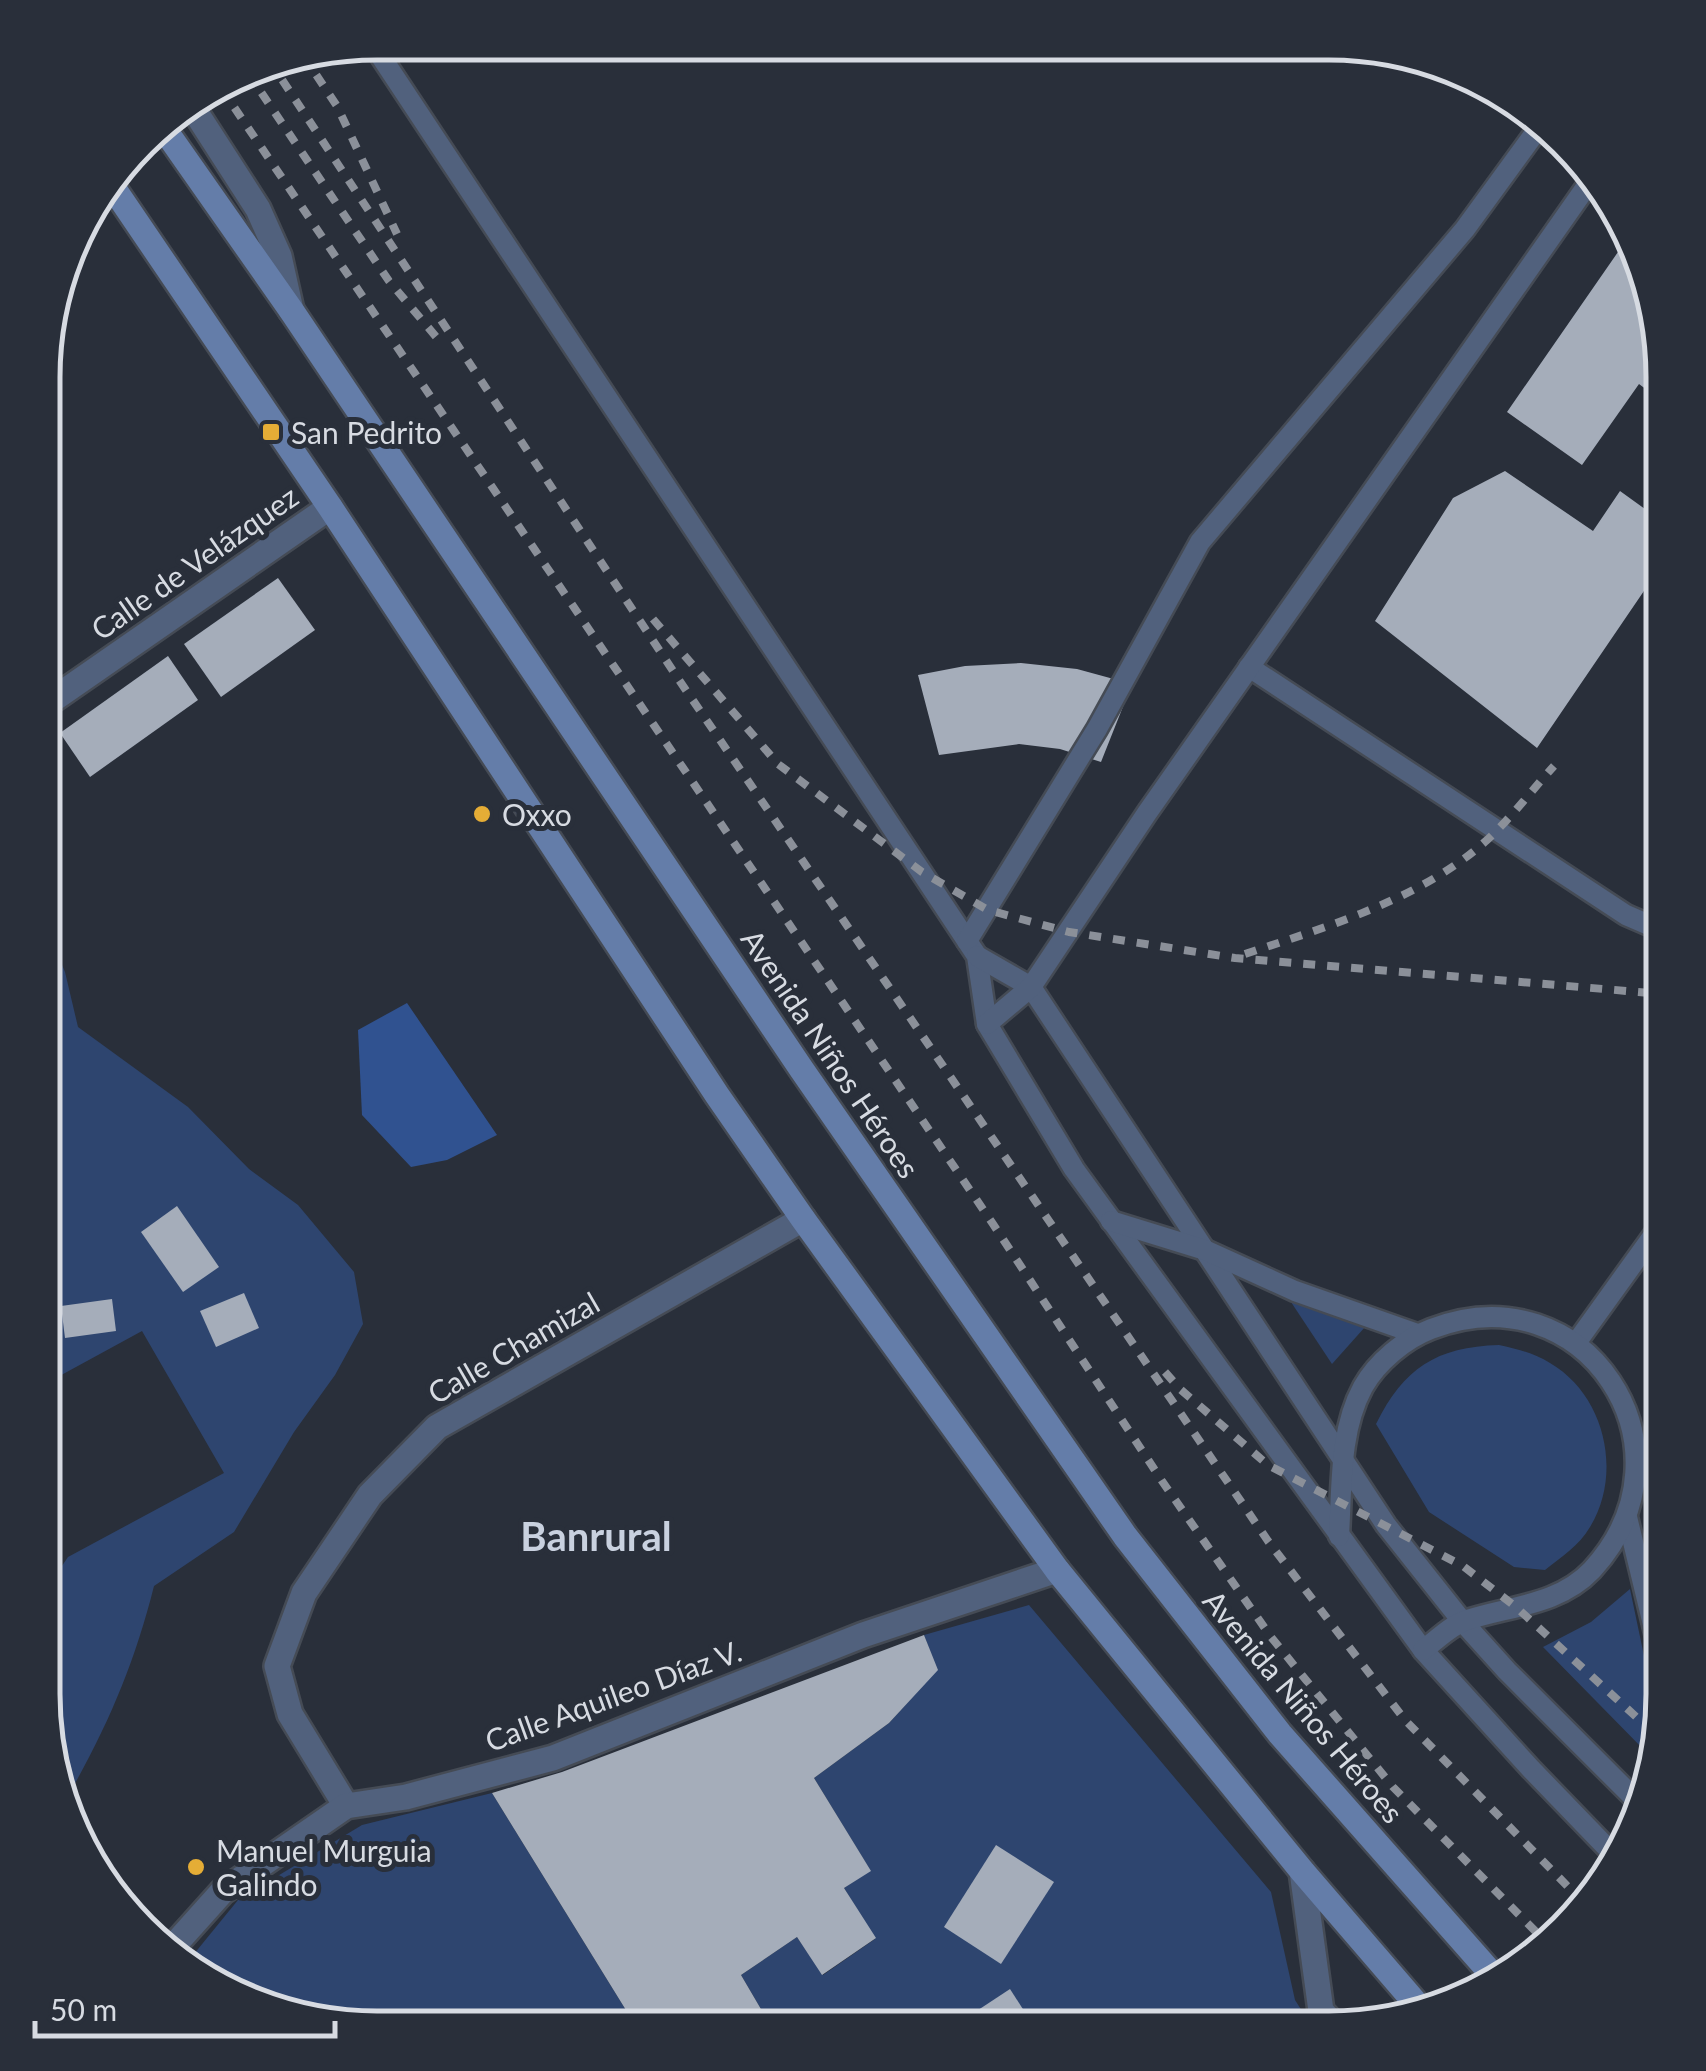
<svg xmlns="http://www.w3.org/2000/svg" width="1706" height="2071" viewBox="0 0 1706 2071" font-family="Lato,sans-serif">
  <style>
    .green { fill: #2e456f }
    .forest { fill: #305290 }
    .building { fill: #a5adba }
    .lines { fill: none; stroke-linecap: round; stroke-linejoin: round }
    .service-casing { stroke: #454b55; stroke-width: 25 }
    .minor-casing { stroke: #454b55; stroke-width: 30 }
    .secondary-casing { stroke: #454b55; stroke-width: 30 }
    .service { stroke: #51617d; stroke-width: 20 }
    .minor { stroke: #51617d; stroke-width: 25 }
    .secondary { stroke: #647da9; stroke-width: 25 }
    .rail { stroke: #8b9099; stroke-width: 8; stroke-dasharray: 12 12; stroke-linecap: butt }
    .poi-dot { fill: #e5ad36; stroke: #292f3a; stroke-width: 4 }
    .labels { text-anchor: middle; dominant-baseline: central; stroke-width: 10; stroke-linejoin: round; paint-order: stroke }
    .poi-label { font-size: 30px; fill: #d7dbe2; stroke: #292f3a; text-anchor: start }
    .street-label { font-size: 30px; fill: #d7dbe2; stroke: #292f3a }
    .district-label { font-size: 40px; font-weight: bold; fill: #c9d1df; stroke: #292f3a }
    .rim { fill: none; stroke: #d7dbe2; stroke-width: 5 }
  </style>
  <rect width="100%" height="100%" fill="#292f3a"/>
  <!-- green -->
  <g class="green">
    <path d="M44,922L65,972L78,1027L188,1107L249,1169L298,1205L354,1272L363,1324L335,1375L294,1432L234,1532L154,1586C135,1662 108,1726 69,1794L43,1694V1594L68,1557L224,1473L142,1331L43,1385Z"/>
    <polygon points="1289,1299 1365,1327 1332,1364"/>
    <path d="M1499,1345C1517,1349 1534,1353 1550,1363C1605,1395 1623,1473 1590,1527C1579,1546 1561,1557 1545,1570L1514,1567L1429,1512L1376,1424C1404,1368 1436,1347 1499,1345Z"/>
    <polygon points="1630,1589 1652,1694 1661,1720 1649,1755 1543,1647 1591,1622"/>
    <polygon points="1029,1605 1271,1892 1295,2000 1313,2028 772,2028 741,1975 797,1937 823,1975 875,1939 844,1888 870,1870 814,1778 889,1723 937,1670 924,1635"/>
    <polygon points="492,1793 637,2028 355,2028 192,1972 185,1965 238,1900 362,1825"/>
  </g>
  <!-- forest -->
  <polygon class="forest" points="407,1003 497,1135 447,1160 411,1167 362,1115 358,1030"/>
  <!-- building -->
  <g class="building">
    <polygon points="1627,239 1663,377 1663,402 1639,384 1582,465 1507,412"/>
    <polygon points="1505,471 1593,531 1620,491 1663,522 1663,563 1537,748 1375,621 1453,498"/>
    <polygon points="278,578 315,630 221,697 184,644"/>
    <polygon points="168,656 198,700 90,777 60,733"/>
    <polygon points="1021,663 1077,669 1132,684 1101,762 1060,749 1019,744 939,755 918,675 965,666"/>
    <polygon points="177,1206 219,1267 183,1292 141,1232"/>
    <polygon points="244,1293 259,1328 216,1347 200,1311"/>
    <polygon points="112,1299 116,1331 65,1338 61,1306"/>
    <polygon points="924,1635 938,1670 889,1723 814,1778 871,1871 844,1888 876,1938 822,1975 797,1937 741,1975 772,2028 690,2028 683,2016 658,2028 637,2028 492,1793 562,1772"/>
    <polygon points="996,1845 1054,1882 1001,1964 944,1927"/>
    <polygon points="1010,1989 1035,2028 977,2028 969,2016"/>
  </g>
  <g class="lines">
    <defs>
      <g id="service">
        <polyline points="372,43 977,956 987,1024 1074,1169 1423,1650 1531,1769 1615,1856"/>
        <polyline points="1249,667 1626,915 1663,931"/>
        <polyline points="967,941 1097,729 1200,542 1465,229 1540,126"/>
        <polyline points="977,956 1031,987 1386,1525 1462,1621 1507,1671 1635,1799"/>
        <polyline points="987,1024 1031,987 1147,813 1591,180"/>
        <polyline points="1111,1221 1205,1250 1295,1291 1417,1334"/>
        <polyline points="1576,1343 1663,1222"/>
        <polyline points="1627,1517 1663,1666"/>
        <path d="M1339,1536C1342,1487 1339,1431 1363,1387C1377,1362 1405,1339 1431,1329C1585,1269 1703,1449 1592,1570C1559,1605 1510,1606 1467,1620C1451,1625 1437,1640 1423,1650"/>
      </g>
      <g id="minor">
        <polyline points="191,105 258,209 279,256 291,310"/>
        <polyline points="45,705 330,507"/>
        <polyline points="346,1806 290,1714 277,1666 304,1593 370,1495 437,1427 803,1219"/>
        <polyline points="1302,1871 1321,2011 1337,2028"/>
        <polyline points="170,1950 222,1892 346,1806 406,1797 553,1758 863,1635 1057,1570"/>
      </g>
      <g id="secondary">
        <polyline points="160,123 291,310 802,1070 1125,1536 1280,1734 1498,1981"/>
        <polyline points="110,183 330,507 717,1095 803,1219 1057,1570 1302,1871 1419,2007"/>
      </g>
    </defs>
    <!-- service casing -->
    <use href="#service" class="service-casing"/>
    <!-- minor casing -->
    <use href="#minor" class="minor-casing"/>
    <!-- secondary casing -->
    <use href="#secondary" class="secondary-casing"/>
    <!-- service -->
    <use href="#service" class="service"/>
    <!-- minor -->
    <use href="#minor" class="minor"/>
    <!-- secondary -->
    <use href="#secondary" class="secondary"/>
    <!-- rail -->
    <g class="rail">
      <polyline points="303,55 337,106 397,234"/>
      <polyline points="269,60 679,680 1268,1541 1405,1720 1583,1902"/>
      <polyline points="248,73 389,281 443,345"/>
      <polyline points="221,88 993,1224 1162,1481 1271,1637 1393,1787 1543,1939"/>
      <polyline points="653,619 778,764 922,872 988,910 1069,932 1235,958 1663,994"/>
      <path d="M1245,954C1326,927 1422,899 1487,840C1511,818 1532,790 1554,766"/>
      <polyline points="1165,1372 1180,1389 1268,1465 1463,1566 1516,1607 1656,1735"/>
    </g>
  </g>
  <!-- markers -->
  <g class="poi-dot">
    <rect x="261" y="422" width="20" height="20" rx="5"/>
    <circle cx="482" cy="814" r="10"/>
    <circle cx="196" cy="1867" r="10"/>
  </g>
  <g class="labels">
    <!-- poi labels -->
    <g class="poi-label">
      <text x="291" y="432">San Pedrito</text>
      <text x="502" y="814">Oxxo</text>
      <text x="216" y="1850">Manuel Murguia<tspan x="216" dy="34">Galindo</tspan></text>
    </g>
    <!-- street labels -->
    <g class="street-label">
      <text transform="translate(194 562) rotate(-35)">Calle de Velázquez</text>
      <text transform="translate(831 1053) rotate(56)">Avenida Niños Héroes</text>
      <text transform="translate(513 1347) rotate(-30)">Calle Chamizal</text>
      <text transform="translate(613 1695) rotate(-20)">Calle Aquileo Díaz V.</text>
      <text transform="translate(1304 1706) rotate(50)">Avenida Niños Héroes</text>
    </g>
    <!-- district labels -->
    <g class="district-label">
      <text x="596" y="1536">Banrural</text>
    </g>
  </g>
  <!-- crop -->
  <path d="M0 0H1706V2071H0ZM377 60H1329A317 317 0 0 1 1646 377V1694A317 317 0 0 1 1329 2011H377A317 317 0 0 1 60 1694V377A317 317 0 0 1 377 60Z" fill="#292f3a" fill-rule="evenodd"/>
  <path class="rim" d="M377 60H1329A317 317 0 0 1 1646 377V1694A317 317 0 0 1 1329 2011H377A317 317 0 0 1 60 1694V377A317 317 0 0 1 377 60Z"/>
  <!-- scale -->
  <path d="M35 2021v15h300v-15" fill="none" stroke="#d7dbe2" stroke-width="5"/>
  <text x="50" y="2021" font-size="30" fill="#d7dbe2" stroke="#292f3a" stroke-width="8" paint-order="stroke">50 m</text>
</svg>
